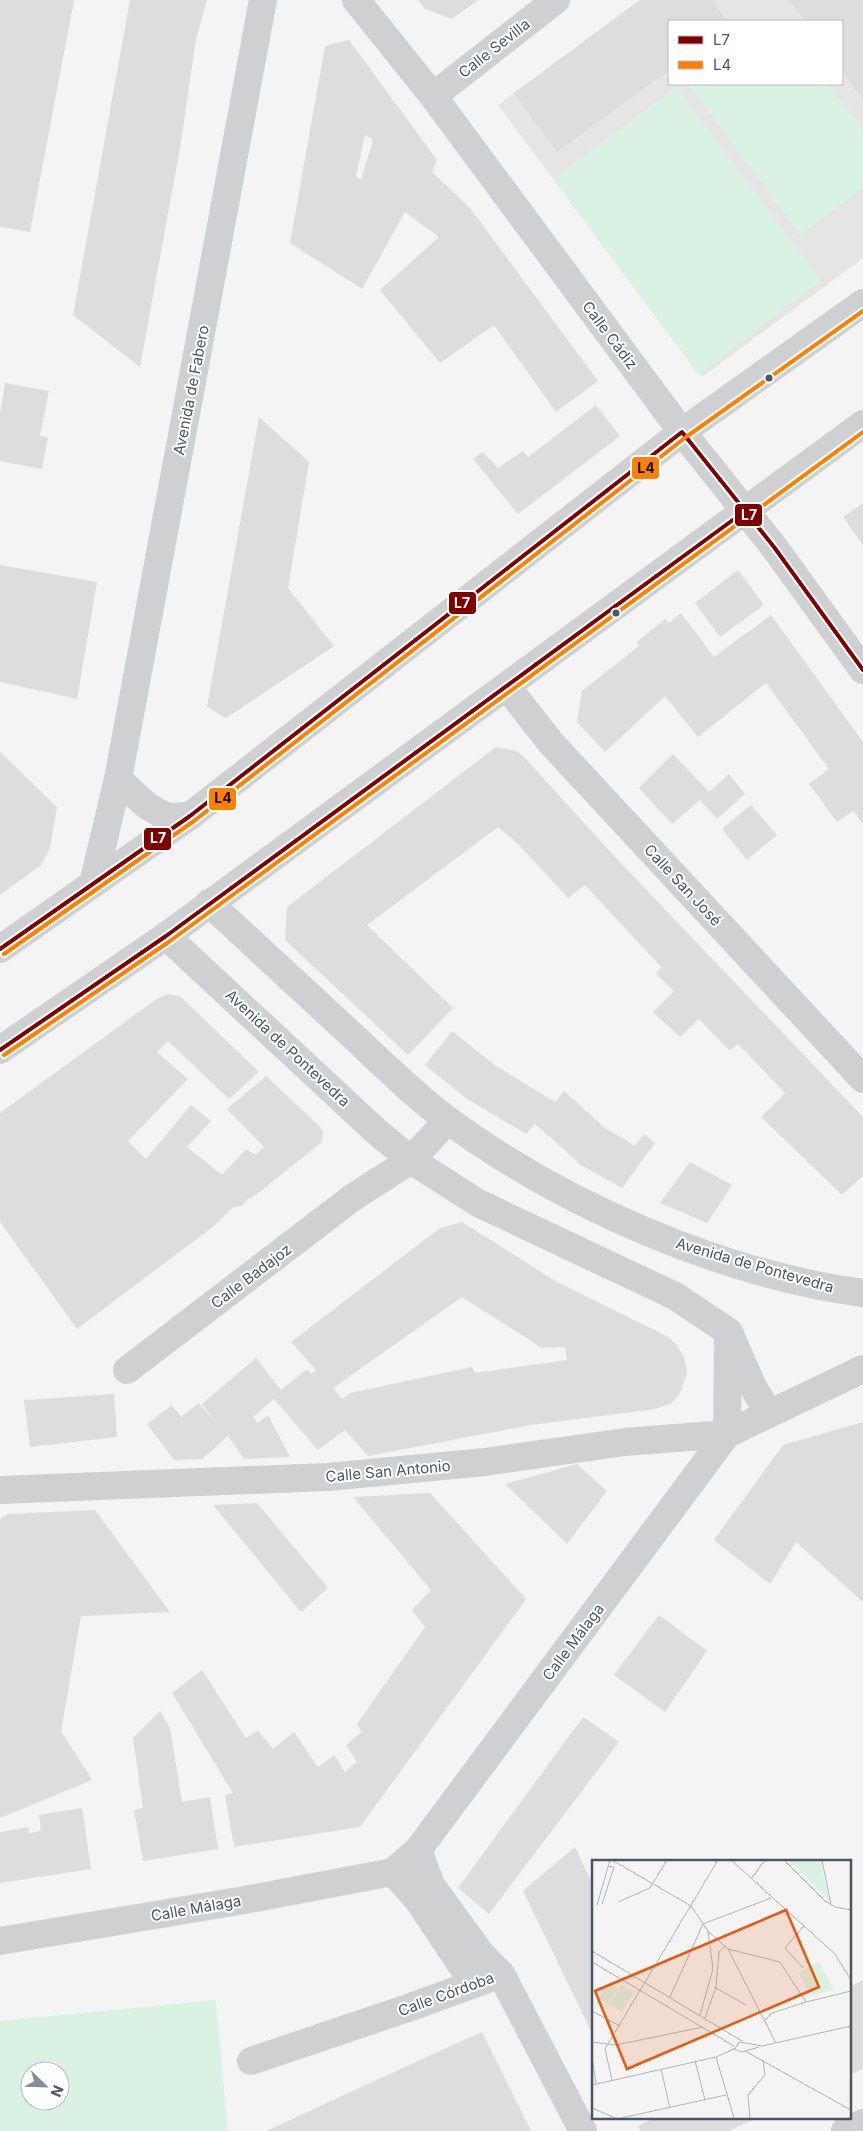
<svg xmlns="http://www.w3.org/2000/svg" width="863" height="2131" viewBox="0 0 863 2131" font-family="Inter,sans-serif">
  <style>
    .education { fill: #e6e5e6; fill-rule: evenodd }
    .green { fill: #d9f2e3; fill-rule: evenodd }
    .building { fill: #ddddde; fill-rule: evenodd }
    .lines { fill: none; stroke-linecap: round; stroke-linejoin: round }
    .minor { stroke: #ced0d2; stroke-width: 28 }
    .bus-1-casing { stroke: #fff; stroke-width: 8 }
    .bus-2-casing { stroke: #fff; stroke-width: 8 }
    .bus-1 { stroke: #800000; stroke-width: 4 }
    .bus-2 { stroke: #ff8000; stroke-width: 4 }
    .bus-dot { fill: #4a5661; stroke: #fff; stroke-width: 2 }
    .labels { text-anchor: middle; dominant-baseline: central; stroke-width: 4; stroke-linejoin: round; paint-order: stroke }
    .street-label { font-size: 15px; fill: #4a5661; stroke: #fff }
    .inset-road { fill: none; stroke: #b0b5b9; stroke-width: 1 }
    .view { fill: #e8590c; fill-opacity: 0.15; stroke: #e8590c; stroke-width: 2.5 }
    .inset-edge { fill: none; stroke: #4a5661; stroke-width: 2.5 }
    .line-badge { stroke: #fff; stroke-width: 2 }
    .badge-label { font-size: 14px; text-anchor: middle; font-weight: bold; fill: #fff }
    .pale-badge-label { font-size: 14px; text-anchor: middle; font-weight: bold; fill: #111 }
  </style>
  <rect width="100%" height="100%" fill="#f4f4f4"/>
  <!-- education -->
  <path class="education" d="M640,0H863V258L703,376L699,375L498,105ZM669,21H842V84H669Z"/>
  <!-- green -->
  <g class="green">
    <polygon points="688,84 829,84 863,130 863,188 800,235"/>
    <polygon points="676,87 821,280 699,375 554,179"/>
    <path d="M216,2000L228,2131H0V2021ZM30,2071H60V2101H30Z"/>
  </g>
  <!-- building -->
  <g class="building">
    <polygon points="0,0 74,0 30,232 0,227"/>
    <polygon points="130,0 207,0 196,39 181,142 140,367 73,315"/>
    <polygon points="418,0 478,0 452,19 425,9"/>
    <polygon points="640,0 712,0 727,21 669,21 669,70 557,152 514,93"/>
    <polygon points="789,0 863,0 863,100 842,71 842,21 805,21"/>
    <path d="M349,40L437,160L432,172L470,208L598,381L556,412L494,325L440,363L380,290L439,237L405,212L362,289L290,243L325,46ZM365,135L373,140L361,180L356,176Z"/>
    <polygon points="5,383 49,391 40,436 48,437 42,469 0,461 0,414"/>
    <polygon points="596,405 620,436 518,514 473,459 483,452 498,468 523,451 528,457"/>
    <polygon points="259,417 309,462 288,588 334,646 226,718 207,707"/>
    <polygon points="863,503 863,545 843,517"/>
    <polygon points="0,565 97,582 77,699 0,682"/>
    <polygon points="738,570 764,605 720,637 695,603"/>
    <polygon points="681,613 714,657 771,615 863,742 863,824 853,811 837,822 809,784 829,769 766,683 698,737 665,696 605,752 577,722 582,691 639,646 637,642 665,619 669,623"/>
    <polygon points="496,747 517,751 524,757 617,859 863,1117 863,1176 842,1195 761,1117 785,1093 738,1044 730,1051 699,1019 680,1037 653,1012 674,991 656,974 661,967 585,885 568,898 519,845 498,827 367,925 453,1008 408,1055 285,940 287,907"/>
    <polygon points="0,752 57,807 50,848 41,865 0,895"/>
    <polygon points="673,754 709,792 729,774 745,794 717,819 700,800 672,824 639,788"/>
    <polygon points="751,805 777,835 747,860 722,829"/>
    <polygon points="169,994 179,996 185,1001 259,1072 229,1099 168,1041 157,1052 188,1079 128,1141 146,1159 191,1105 211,1121 187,1147 222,1175 246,1149 255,1155 264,1147 227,1109 266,1076 320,1127 323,1132 322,1142 252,1198 248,1199 242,1206 233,1207 214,1226 77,1329 0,1222 0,1113 158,998"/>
    <polygon points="452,1031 496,1066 555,1102 564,1091 605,1128 635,1146 644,1134 655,1143 622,1188 577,1163 577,1161 535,1124 526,1134 467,1099 425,1065"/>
    <polygon points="690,1162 732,1185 707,1223 660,1203"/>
    <path d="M462,1222L557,1282L668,1337L676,1344L684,1357L687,1371L685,1379L679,1395L670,1404L655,1409L531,1425L368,1456L345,1430L318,1450L274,1399L253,1417L258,1423L268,1415L290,1457L244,1459L228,1436L202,1459L174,1460L147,1424L172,1405L181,1417L199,1403L216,1423L202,1404L256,1358L281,1390L307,1369L312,1374L316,1370L291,1342L440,1228ZM462,1297L542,1348L565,1347L567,1360L475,1373L472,1367L350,1393L342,1399L333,1388Z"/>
    <polygon points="114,1394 117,1437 30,1447 24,1400"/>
    <polygon points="863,1422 863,1602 796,1542 770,1584 714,1540 783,1445"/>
    <polygon points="577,1464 607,1491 567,1544 505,1484"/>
    <polygon points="430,1493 526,1599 360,1827 234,1847 225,1795 233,1793 172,1693 202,1670 246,1738 258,1731 273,1749 294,1732 318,1767 334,1755 345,1772 357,1762 346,1745 362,1732 357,1724 425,1627 412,1610 431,1590 353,1497"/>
    <polygon points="257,1503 328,1588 301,1612 213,1505"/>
    <polygon points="95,1510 170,1612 81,1616 61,1731 92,1780 0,1818 0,1519 8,1514"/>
    <polygon points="659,1615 707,1651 665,1712 614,1675"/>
    <polygon points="160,1711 170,1728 182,1802 210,1797 218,1849 143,1861 134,1810 143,1808 133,1738"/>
    <polygon points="583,1717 619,1742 489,1914 458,1888"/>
    <polygon points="82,1808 91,1869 0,1883 0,1832 28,1827 29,1833 41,1831 39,1815"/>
    <polygon points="575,1847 593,1885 593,2035 523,1891"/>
    <polygon points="863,1980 863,2069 849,2075 849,1987"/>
    <polygon points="482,2032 531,2131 266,2131 420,2060"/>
    <polygon points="656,2117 759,2117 729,2131 640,2131 638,2126"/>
  </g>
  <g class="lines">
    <!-- minor -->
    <g class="minor">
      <polyline points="356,0 433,96 682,432 774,547 863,670"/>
      <polyline points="433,96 556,0"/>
      <polyline points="507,687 551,743 863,1079"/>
      <polyline points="118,779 146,805 166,817 190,816"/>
      <polyline points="93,884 118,779 263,0"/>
      <path d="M209,903C258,948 307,993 355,1038C385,1066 416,1097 449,1121C564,1205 721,1274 863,1293"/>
      <polyline points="166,936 377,1132 411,1160 478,1203 675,1296 729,1332 752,1385 769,1414"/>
      <polyline points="0,949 190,816 682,432 863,303"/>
      <polyline points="0,1050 166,936 863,424"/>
      <polyline points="127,1370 352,1198 411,1160 448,1120"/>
      <polyline points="727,1434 728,1338"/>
      <polyline points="0,1490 328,1477 485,1462 625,1442 727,1434 863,1369"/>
      <polyline points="418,1850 431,1885 481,1954 501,1974"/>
      <polyline points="393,1872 418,1900 474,1984"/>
      <polyline points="0,1941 239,1901 393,1872 418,1850 727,1434"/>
      <polyline points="251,2061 408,2008 501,1974 583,2131"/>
      <polyline points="845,2131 863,2123"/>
    </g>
    <defs>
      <g id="bus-1">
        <polyline points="0,949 190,816 682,432 774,547 863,670"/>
        <polyline points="0,1050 166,936 745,511"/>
      </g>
      <g id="bus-2">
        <polyline points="4,954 194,821 686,437 863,311"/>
        <polyline points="4,1055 170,941 863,432"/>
      </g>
    </defs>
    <!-- bus-1 casing -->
    <use href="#bus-1" class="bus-1-casing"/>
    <!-- bus-2 casing -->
    <use href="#bus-2" class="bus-2-casing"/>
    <!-- bus-1 -->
    <use href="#bus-1" class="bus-1"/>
    <!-- bus-2 -->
    <use href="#bus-2" class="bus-2"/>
  </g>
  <!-- markers -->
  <g class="bus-dot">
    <circle cx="769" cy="378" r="4.5"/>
    <circle cx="616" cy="613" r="4.5"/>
  </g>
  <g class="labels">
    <!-- street labels -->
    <g class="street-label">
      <text transform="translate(494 48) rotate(-38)">Calle Sevilla</text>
      <text transform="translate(610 335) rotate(53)">Calle Cádiz</text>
      <text transform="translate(191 390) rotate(-79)">Avenida de Fabero</text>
      <text transform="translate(683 885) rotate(47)">Calle San José</text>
      <text transform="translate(288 1048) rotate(43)">Avenida de Pontevedra</text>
      <text transform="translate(755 1265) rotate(16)">Avenida de Pontevedra</text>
      <text transform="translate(251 1276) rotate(-37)">Calle Badajoz</text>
      <text transform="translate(388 1471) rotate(-5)">Calle San Antonio</text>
      <text transform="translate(573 1642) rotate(-53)">Calle Málaga</text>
      <text transform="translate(196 1908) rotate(-10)">Calle Málaga</text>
      <text transform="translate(446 1994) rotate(-20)">Calle Córdoba</text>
    </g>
  </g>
  <!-- overview -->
  <g transform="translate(592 1860)">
    <rect width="259" height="259" fill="#f4f4f4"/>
    <path d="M196,0H228L237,40L206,10ZM227,102L242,130L219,136L207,113ZM17,122L26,128L16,144L7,139ZM29,124L42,132L30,152L17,145Z" fill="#d9f2e3"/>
    <path class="inset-road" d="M20,0L99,46L116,71L136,89L184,183M139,0L243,94L259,120M192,0L233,41L243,47L259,50M230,0L239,45M159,19L173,0M26,42L58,28L75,0M10,44L22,7L16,6M5,45L18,0M111,64L179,38M136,89L188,102L214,142M0,91L150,181M0,102L142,186M211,108L193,88L212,66M122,127L154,145M78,137L111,64M0,151L28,166M108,155L121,109L116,71M113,158L124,127L127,92L133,86M173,160L180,153L214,142L259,131M0,182L24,185L111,167M142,189L148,182L170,186L259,166M142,189L150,192L167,187M153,191L259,250M0,197L4,224M124,197L142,258M103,201L113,240M69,209L78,248M20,220L13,189L126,0M0,225L124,197L142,189M0,248L23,258M29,258L134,235M158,258L156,235L173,215L171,200"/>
    <path class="view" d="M194,50L227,127L35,209L3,131Z"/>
    <rect width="259" height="259" class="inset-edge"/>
  </g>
  <g class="line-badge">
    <rect x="631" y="456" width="29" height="24" rx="5" fill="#ff8000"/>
    <rect x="734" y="503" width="29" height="24" rx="5" fill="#800000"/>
    <rect x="448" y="591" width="29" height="24" rx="5" fill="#800000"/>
    <rect x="208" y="787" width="29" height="24" rx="5" fill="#ff8000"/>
    <rect x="143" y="827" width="29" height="24" rx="5" fill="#800000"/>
  </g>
  <g class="badge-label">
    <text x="749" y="520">L7</text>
    <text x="462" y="608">L7</text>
    <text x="158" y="843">L7</text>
  </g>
  <g class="pale-badge-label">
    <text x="646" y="473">L4</text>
    <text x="223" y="803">L4</text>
  </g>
  <!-- legend -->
  <rect x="668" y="20" width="175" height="65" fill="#ffffff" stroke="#b7bbc0"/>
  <rect x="678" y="36" width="25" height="8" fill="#800000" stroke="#b7bbc0"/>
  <text x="713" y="45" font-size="15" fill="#4a5661">L7</text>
  <rect x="678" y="61" width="25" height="8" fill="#ff8000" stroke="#b7bbc0"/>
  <text x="713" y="70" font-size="15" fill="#4a5661">L4</text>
  <!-- north arrow -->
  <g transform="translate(45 2086) rotate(113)"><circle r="24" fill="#ffffff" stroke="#b7bbc0"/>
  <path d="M0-4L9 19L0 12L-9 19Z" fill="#868d94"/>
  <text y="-8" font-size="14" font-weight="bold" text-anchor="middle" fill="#4a5661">N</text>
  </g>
</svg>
